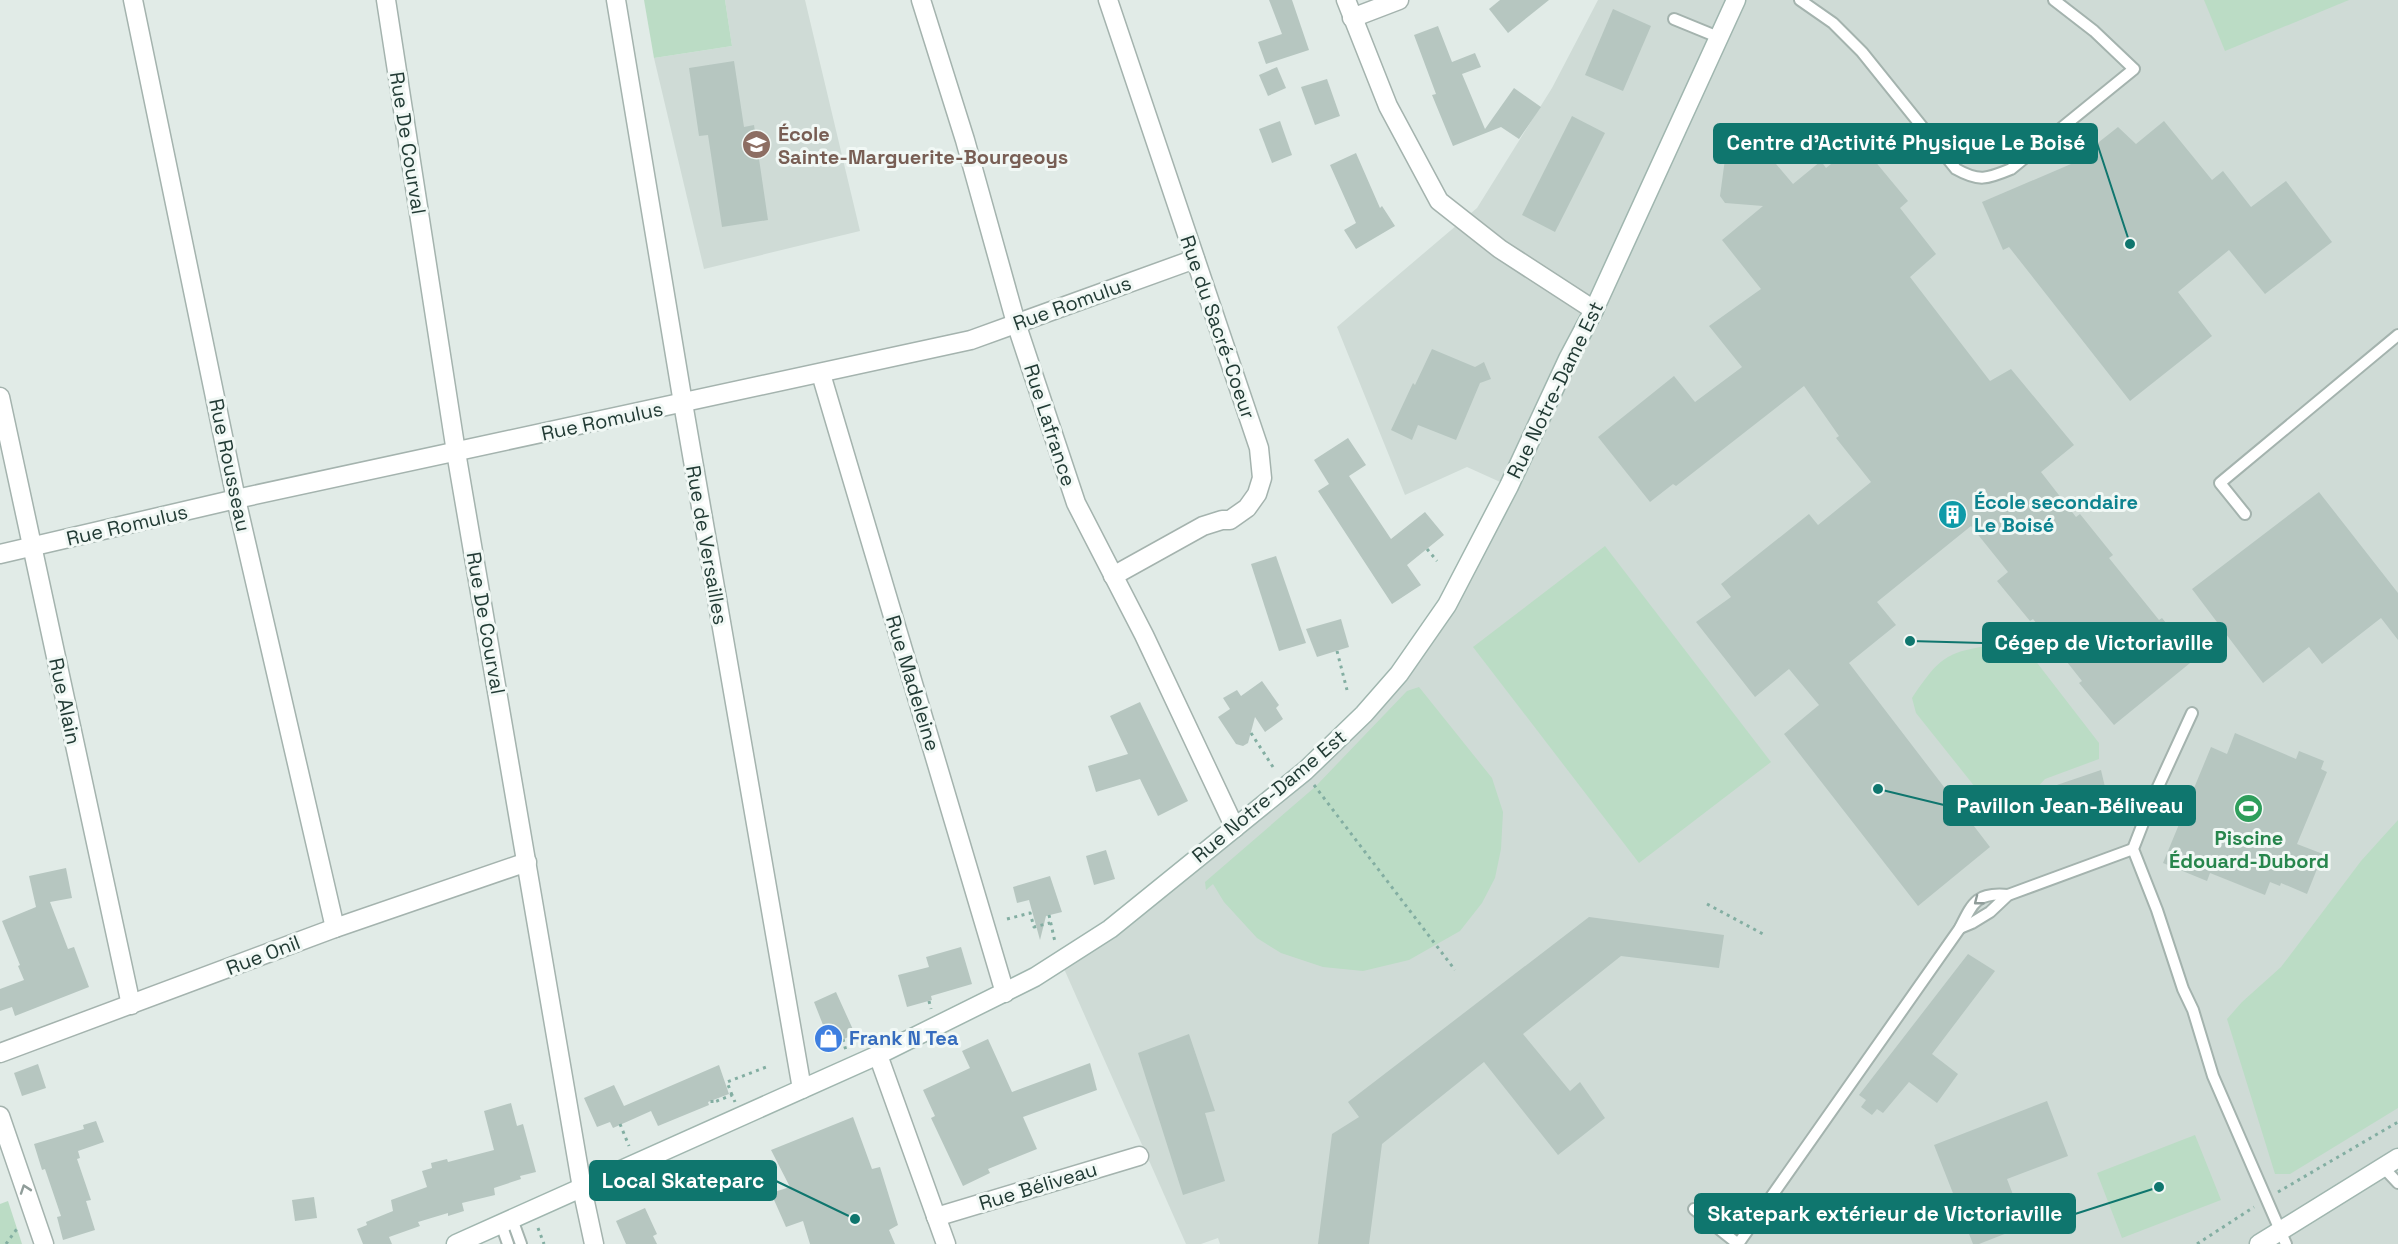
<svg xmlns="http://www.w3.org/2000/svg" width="2398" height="1244" viewBox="0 0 2398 1244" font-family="'Space Grotesk',sans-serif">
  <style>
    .built { fill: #cfdbd6 }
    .green { fill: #bbdcc5 }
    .building { fill: #b6c6c0 }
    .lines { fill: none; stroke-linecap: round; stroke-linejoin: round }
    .lane-casing { stroke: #a4b3ae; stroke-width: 14 }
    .street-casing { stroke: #a4b3ae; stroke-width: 21 }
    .secondary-casing { stroke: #a0b6af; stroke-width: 21 }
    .path { stroke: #83aea2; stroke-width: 3; stroke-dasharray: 3 4.5; stroke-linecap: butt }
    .lane { stroke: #fff; stroke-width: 10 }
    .street { stroke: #fff; stroke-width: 18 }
    .secondary { stroke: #fff; stroke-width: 18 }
    .oneway { stroke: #909d9a }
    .labels { text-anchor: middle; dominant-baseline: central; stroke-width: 6; stroke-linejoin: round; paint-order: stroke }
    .education-label { font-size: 20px; font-weight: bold; fill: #785e54; stroke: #f1f8f5; text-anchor: start }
    .street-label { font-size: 20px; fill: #223b35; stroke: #f1f8f5 }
    .culture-label { font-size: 20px; font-weight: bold; fill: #0d838f; stroke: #f1f8f5; text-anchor: start }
    .leisure-label { font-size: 20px; font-weight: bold; fill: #27864d; stroke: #f1f8f5 }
    .shop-label { font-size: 20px; font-weight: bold; fill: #366cbe; stroke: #f1f8f5; text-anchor: start }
    .leader { fill: none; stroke: #0f766e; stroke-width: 2 }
    .callout-dot { fill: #0f766e; stroke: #f1f8f5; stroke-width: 2 }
    .callout { fill: #0f766e; stroke: #0f766e; stroke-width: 2 }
    .callout-label { font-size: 21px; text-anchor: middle; font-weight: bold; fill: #fff }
  </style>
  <rect width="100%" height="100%" fill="#e1ebe7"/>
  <!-- built -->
  <g class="built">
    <polygon points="725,0 805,0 860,231 704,269 654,58 732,46"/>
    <polygon points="1598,0 2398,0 2398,1244 1220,1244 1218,1238 1201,1244 1186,1244 1061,962 1206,850 1398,676 1509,486 1467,467 1405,495 1337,327 1477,208 1552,88"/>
  </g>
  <!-- green -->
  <g class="green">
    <polygon points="644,0 725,0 732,46 654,58"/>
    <polygon points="2204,0 2349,0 2225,51"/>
    <polygon points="1605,546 1771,762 1639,863 1473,647"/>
    <path d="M1993,645L2024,646L2099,743V759L2045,779L2017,809L1995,812L1916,713L1912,698C1939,659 1944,652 1993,645Z"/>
    <polygon points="1419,687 1492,778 1503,812 1501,849 1495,878 1482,903 1460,931 1409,960 1363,971 1323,967 1281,953 1257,938 1224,902 1213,884 1206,890 1205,882 1315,787 1407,691"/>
    <polygon points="2398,820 2398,1108 2290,1174 2275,1174 2227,1019 2242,1002 2281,967 2361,861"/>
    <polygon points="2195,1135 2221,1200 2122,1238 2097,1173"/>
    <polygon points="8,1201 22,1244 0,1244 0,1204"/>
  </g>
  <!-- building -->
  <g class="building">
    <polygon points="1269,0 1292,0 1309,50 1266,64 1258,42 1282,34"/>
    <polygon points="1500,0 1549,0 1508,33 1489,9"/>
    <polygon points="1613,9 1651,26 1623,91 1585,75"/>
    <polygon points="1438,26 1452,62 1475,53 1481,67 1462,74 1485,129 1514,88 1541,107 1519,139 1501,127 1453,146 1432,95 1436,94 1414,35"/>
    <polygon points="734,61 744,127 754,125 768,220 722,227 708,135 699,136 689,68"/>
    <polygon points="1277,67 1286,88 1268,96 1259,75"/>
    <polygon points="1327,79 1340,116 1315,125 1301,87"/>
    <polygon points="1572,116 1605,133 1555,232 1522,215"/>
    <polygon points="1280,121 1292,155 1272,163 1259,129"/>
    <polygon points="2164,121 2212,180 2223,171 2251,207 2286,181 2332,242 2265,294 2229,250 2178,292 2212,336 2130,401 2009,247 2003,250 1982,202 2071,164 2118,127 2136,144"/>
    <polygon points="1859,142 1908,201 1900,208 1936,254 1910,277 1990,381 2011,369 2074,445 2041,472 2076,517 2080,514 2113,555 2109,558 2159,620 2162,618 2195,659 2114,725 2079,683 2082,681 2033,619 2030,621 1997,581 2008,572 1971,526 1877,602 1896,625 1849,663 1990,847 1918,906 1784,734 1819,705 1789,669 1755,697 1696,622 1731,597 1721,584 1809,514 1818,525 1871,482 1836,438 1839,436 1804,386 1676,486 1673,484 1650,502 1598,437 1674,376 1695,402 1742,367 1709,326 1761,289 1722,240 1763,206 1725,203 1720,196 1725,159 1732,154 1771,158 1793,184 1821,161 1826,168"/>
    <polygon points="1356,153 1380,208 1382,206 1395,226 1356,249 1344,230 1356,223 1330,165"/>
    <polygon points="1432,349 1475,367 1484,362 1491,379 1480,383 1456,440 1418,425 1412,440 1391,430 1413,383 1415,385"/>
    <polygon points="1348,438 1366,465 1349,476 1391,539 1425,512 1444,535 1407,565 1421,585 1392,604 1318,491 1329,484 1314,460"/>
    <polygon points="2319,492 2398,593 2398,640 2381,618 2322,664 2309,647 2263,683 2192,589"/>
    <polygon points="1276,556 1306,643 1279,651 1251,564"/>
    <polygon points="1341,619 1349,647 1317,657 1306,629"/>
    <polygon points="1262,681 1279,705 1276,708 1283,719 1265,732 1255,717 1248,743 1243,746 1236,744 1218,717 1230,709 1223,698 1237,690 1241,696"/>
    <polygon points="1140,702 1188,801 1158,816 1140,779 1096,792 1088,766 1128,754 1110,716"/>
    <polygon points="2235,733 2296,759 2299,751 2324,761 2321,769 2327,772 2297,844 2323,854 2307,894 2281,883 2280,886 2270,882 2265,895 2210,873 2207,881 2163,863 2211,747 2227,754"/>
    <polygon points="2101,770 2108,800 2058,817 2051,787"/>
    <polygon points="1106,850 1115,879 1094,885 1086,856"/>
    <polygon points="66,868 72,898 50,902 68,949 74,947 89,987 15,1016 12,1007 0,1011 0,989 24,980 18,966 20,965 2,921 36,907 29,876"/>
    <polygon points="1050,876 1062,912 1046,916 1040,940 1029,900 1017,903 1013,887"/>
    <polygon points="1589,917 1724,935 1719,968 1621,956 1523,1034 1570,1091 1580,1082 1605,1118 1558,1155 1484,1062 1382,1144 1369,1244 1318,1244 1332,1134 1359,1117 1348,1102"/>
    <polygon points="961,947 972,984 931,996 932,1000 907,1007 898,975 929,967 926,957"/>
    <polygon points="1968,954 1995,971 1932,1054 1958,1074 1937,1103 1909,1082 1883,1113 1877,1109 1872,1115 1861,1107 1866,1100 1859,1095"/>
    <polygon points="836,992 855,1034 826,1047 819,1032 825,1030 814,1002"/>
    <polygon points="1189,1034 1215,1111 1205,1113 1225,1181 1183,1195 1138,1053"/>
    <polygon points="988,1039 1012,1092 1090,1063 1097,1090 1023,1117 1037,1149 988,1169 990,1173 963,1186 931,1118 935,1116 923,1090 970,1068 962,1051"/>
    <polygon points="38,1064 46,1088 22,1096 14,1073"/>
    <polygon points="719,1065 729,1094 708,1102 709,1105 658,1126 651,1111 613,1128 610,1122 597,1127 584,1098 614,1085 624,1106"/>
    <polygon points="2047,1101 2068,1156 2007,1179 2025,1226 1979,1244 1973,1244 1934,1145"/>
    <polygon points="511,1103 517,1126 523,1124 536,1172 520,1176 521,1179 494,1188 495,1195 462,1203 464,1211 448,1216 448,1213 418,1222 420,1226 389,1237 392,1244 363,1244 357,1229 367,1225 366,1222 393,1211 391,1200 427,1187 422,1171 432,1168 431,1163 447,1159 448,1162 494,1150 484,1111"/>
    <polygon points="853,1117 872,1169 880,1167 898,1225 889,1230 895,1244 810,1244 803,1221 786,1227 771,1193 790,1187 771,1150"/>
    <polygon points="96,1121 104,1142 78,1151 80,1158 77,1159 91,1200 86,1201 95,1230 63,1240 57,1217 61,1216 45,1169 42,1170 34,1144 84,1129 83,1125"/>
    <polygon points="314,1197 317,1218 295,1221 292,1200"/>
    <polygon points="645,1208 657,1234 653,1236 657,1244 626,1244 616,1221"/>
  </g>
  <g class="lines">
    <defs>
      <g id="lane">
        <path d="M1800,0L1833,23L1862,52L1956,169C1979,182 1987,179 2011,169L2134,69L2094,31L2054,0"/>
        <polyline points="1674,19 1718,37"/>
        <polyline points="2245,514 2220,483 2398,335"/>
        <polyline points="2192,713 2152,800 2133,849 2157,910 2183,989 2193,1010 2213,1076 2286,1244"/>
        <polyline points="1960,928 1972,923 1990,912 2008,895 2133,849"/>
        <polyline points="2383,1167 2398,1183"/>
        <polyline points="1694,1209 1738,1244"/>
        <polyline points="512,1219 521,1244"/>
        <polyline points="501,1224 508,1244"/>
        <path d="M1738,1244L1960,928C1973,902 1977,892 2008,895"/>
      </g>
      <g id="street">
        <polyline points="133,0 236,499 335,928"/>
        <polyline points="386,0 456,452 582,1188 594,1244"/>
        <polyline points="616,0 683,403 802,1089"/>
        <polyline points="921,0 965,140 1016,323 1076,503 1144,635 1235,828"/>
        <polyline points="1108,0 1259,448 1262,478 1257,494 1247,508 1230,520 1222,520 1203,526 1113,576"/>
        <polyline points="1346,0 1388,106 1439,201 1500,249 1594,310"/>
        <polyline points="1352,18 1399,0"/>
        <polyline points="821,374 1005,993"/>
        <polyline points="0,397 131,1005"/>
        <polyline points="0,554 236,499 971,340 1195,259"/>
        <polyline points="0,1053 335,928 527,862"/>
        <polyline points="878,1055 946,1244"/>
        <polyline points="0,1116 44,1244"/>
        <polyline points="936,1217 1139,1156"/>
      </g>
      <g id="secondary">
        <polyline points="456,1244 878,1055 1035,977 1110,929 1305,771 1364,714 1399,674 1447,605 1509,486 1568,359 1594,310 1736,0"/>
        <polyline points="2259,1244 2398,1158"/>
      </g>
    </defs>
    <!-- lane casing -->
    <use href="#lane" class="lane-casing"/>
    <!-- street casing -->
    <use href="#street" class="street-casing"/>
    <!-- secondary casing -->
    <use href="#secondary" class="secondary-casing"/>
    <!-- path -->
    <g class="path">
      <polyline points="1427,549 1437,561"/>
      <polyline points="1337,651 1347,690"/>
      <polyline points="1251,733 1273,767"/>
      <polyline points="1314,785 1455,970"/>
      <polyline points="1707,904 1763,934"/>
      <polyline points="1049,915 1055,942"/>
      <polyline points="1007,919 1030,913 1034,927 1050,923"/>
      <polyline points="929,1001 931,1009"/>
      <polyline points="843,1039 846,1051"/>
      <polyline points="732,1095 727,1082 769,1066"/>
      <polyline points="712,1100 712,1103 732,1095 735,1102"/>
      <polyline points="620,1124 629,1146"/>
      <polyline points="2278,1192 2398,1122"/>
      <polyline points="538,1228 544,1244"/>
      <polyline points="6,1244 19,1226"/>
      <polyline points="2197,1244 2254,1207"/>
    </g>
    <!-- lane -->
    <use href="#lane" class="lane"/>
    <!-- street -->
    <use href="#street" class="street"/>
    <!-- secondary -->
    <use href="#secondary" class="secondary"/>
  </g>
  <!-- one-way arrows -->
  <defs><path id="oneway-chevron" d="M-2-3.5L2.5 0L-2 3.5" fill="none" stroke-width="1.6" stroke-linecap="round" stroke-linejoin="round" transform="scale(1.5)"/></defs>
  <g class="oneway">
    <use href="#oneway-chevron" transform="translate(1978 901) rotate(142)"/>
    <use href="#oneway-chevron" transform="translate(25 1189) rotate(-109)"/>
  </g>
  <!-- icons -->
  <defs>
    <symbol id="school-disc" viewBox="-11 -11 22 22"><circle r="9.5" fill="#8d6e63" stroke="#f1f8f5"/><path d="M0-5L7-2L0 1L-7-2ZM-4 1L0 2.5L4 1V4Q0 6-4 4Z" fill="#fff"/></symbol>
    <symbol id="building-disc" viewBox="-11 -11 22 22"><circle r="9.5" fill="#0f9aa8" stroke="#f1f8f5"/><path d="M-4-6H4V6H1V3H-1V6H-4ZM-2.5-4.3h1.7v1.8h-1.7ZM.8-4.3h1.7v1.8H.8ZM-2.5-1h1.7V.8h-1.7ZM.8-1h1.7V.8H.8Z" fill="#fff"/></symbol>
    <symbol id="stadium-disc" viewBox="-11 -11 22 22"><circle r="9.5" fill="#2e9e5b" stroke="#f1f8f5"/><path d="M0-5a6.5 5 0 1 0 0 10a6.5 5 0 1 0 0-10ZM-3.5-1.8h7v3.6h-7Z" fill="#fff"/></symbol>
    <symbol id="shop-disc" viewBox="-11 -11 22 22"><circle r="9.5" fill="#3f7fe0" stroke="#f1f8f5"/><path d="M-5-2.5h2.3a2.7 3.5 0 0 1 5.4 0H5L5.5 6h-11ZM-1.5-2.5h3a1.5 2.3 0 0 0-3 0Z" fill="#fff"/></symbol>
  </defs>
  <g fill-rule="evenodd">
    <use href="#school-disc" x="740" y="128" width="33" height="33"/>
    <use href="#building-disc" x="1936" y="498" width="33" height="33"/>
    <use href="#stadium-disc" x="2232" y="792" width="33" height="33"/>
    <use href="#shop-disc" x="812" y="1022" width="33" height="33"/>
  </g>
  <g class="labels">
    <!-- education labels -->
    <g class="education-label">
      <text x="778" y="134">École<tspan x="778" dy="23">Sainte-Marguerite-Bourgeoys</tspan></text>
    </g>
    <!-- street labels -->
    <g class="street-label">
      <text transform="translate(408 143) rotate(81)">Rue De Courval</text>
      <text transform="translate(1072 303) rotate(-20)">Rue Romulus</text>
      <text transform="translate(1218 327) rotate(71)">Rue du Sacré-Coeur</text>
      <text transform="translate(1555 390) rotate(-64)">Rue Notre-Dame Est</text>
      <text transform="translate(602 421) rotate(-12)">Rue Romulus</text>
      <text transform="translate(1050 425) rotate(72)">Rue Lafrance</text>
      <text transform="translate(230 465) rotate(78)">Rue Rousseau</text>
      <text transform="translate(127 525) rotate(-13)">Rue Romulus</text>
      <text transform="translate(707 545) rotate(80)">Rue de Versailles</text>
      <text transform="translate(486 623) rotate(80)">Rue De Courval</text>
      <text transform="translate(913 683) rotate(73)">Rue Madeleine</text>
      <text transform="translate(65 701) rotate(78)">Rue Alain</text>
      <text transform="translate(1269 796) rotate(-40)">Rue Notre-Dame Est</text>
      <text transform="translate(263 955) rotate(-21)">Rue Onil</text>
      <text transform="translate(1038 1186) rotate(-17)">Rue Béliveau</text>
    </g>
    <!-- culture labels -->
    <g class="culture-label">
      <text x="1974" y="502">École secondaire<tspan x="1974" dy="23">Le Boisé</tspan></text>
    </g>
    <!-- leisure labels -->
    <g class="leisure-label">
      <text x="2249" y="838">Piscine<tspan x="2249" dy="23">Édouard-Dubord</tspan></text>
    </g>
    <!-- shop labels -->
    <g class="shop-label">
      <text x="849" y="1038">Frank N Tea</text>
    </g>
  </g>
  <!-- callouts -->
  <path class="leader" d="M2130 244L2097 143M1910 641L1983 643M1878 789L1944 805M855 1219L776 1181M2159 1187L2075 1214"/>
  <g class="callout-dot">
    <circle cx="2130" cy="244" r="6"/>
    <circle cx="1910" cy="641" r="6"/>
    <circle cx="1878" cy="789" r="6"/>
    <circle cx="855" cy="1219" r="6"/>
    <circle cx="2159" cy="1187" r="6"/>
  </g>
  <g class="callout">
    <rect x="1714" y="124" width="383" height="39" rx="6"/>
    <rect x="1983" y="623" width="243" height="39" rx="6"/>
    <rect x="1944" y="786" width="251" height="39" rx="6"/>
    <rect x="590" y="1161" width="186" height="39" rx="6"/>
    <rect x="1695" y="1194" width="380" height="39" rx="6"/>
  </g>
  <g class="callout-label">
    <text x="1906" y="150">Centre d'Activité Physique Le Boisé</text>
    <text x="2104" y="650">Cégep de Victoriaville</text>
    <text x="2070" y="813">Pavillon Jean-Béliveau</text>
    <text x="683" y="1188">Local Skateparc</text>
    <text x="1885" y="1221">Skatepark extérieur de Victoriaville</text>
  </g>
</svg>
